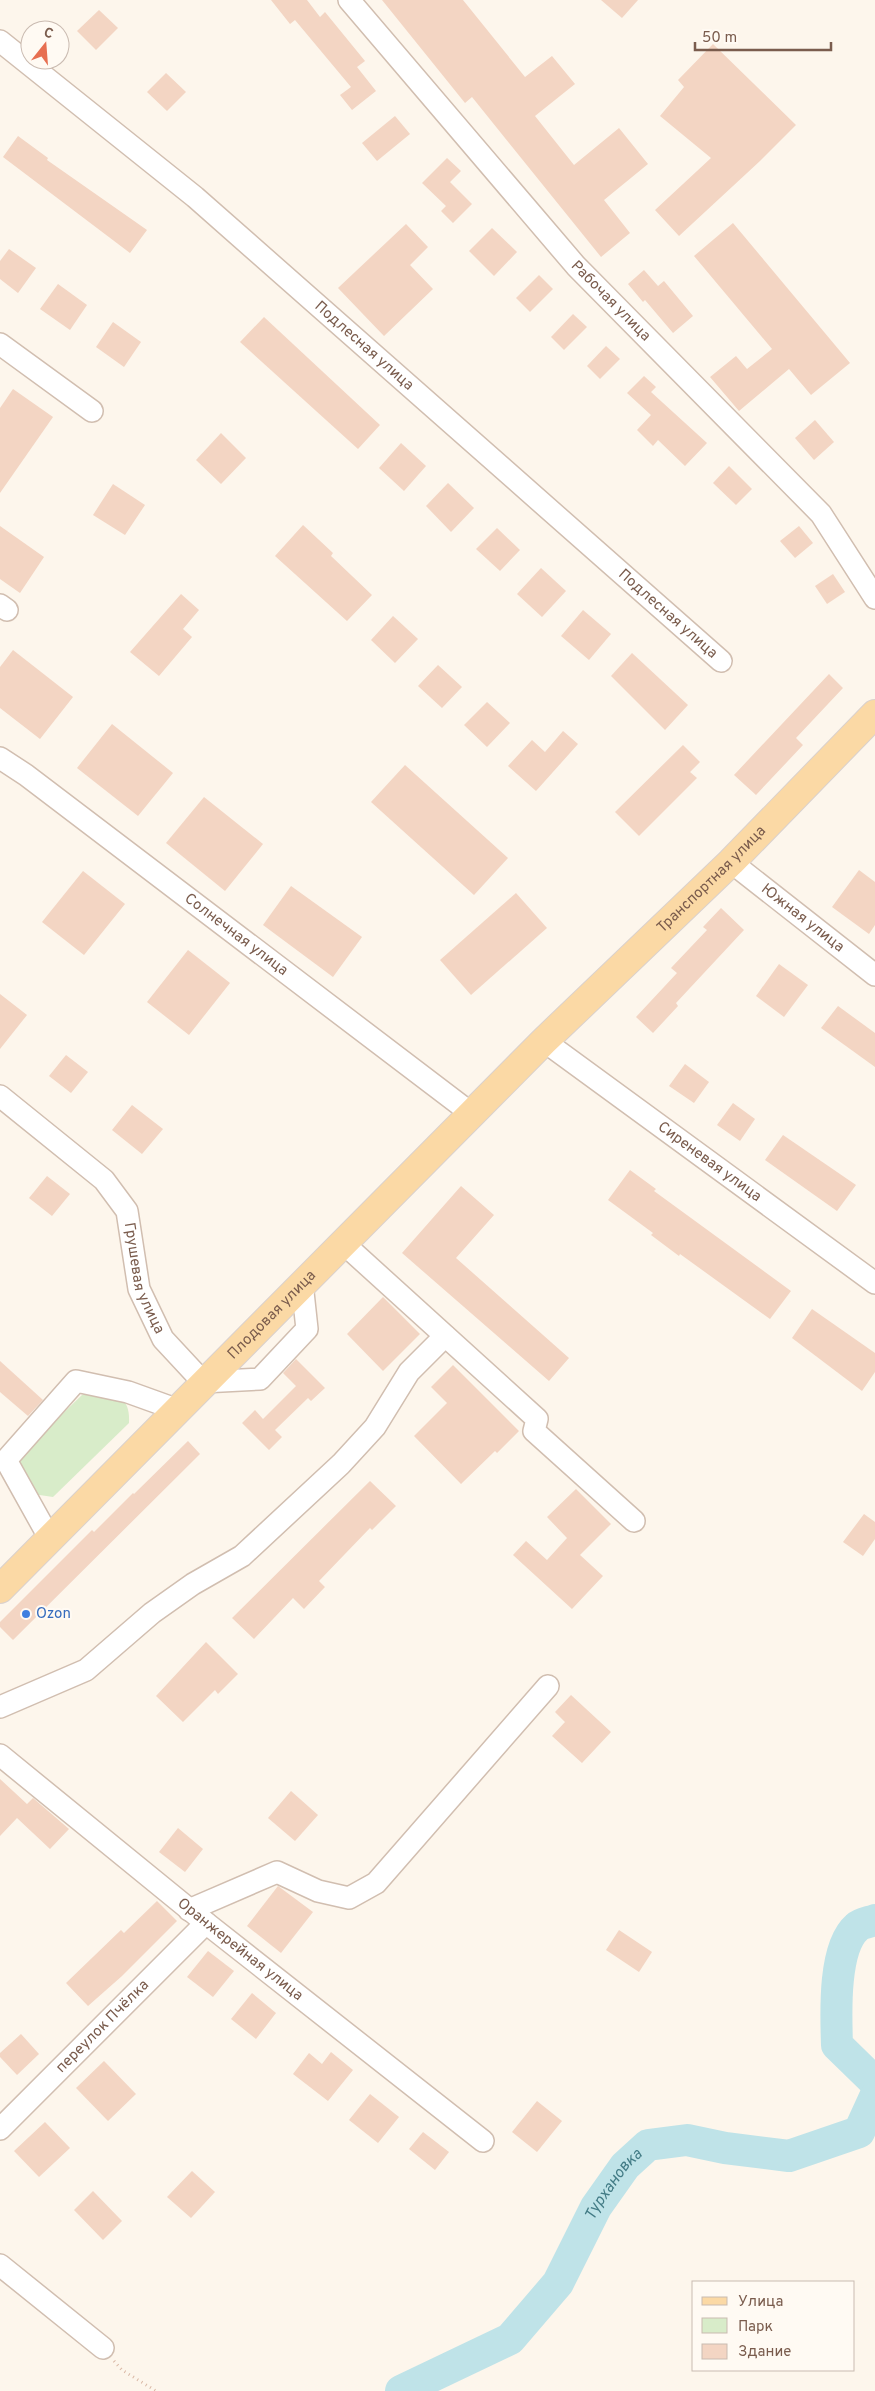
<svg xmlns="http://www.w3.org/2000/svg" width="875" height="2391" viewBox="0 0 875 2391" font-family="Overpass,sans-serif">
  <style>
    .green { fill: #d8ecc9 }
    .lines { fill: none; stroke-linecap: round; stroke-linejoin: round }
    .river { stroke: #bfe3e8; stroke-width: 32 }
    .building { fill: #f3d5c3 }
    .minor-casing { stroke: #d1beb0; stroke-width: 24 }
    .major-casing { stroke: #dad1cd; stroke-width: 30 }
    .path { stroke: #d9b8a5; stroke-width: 3; stroke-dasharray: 1 4; stroke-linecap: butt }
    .minor { stroke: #fff; stroke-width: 21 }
    .major { stroke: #fbd9a5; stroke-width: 28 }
    .shop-dot { fill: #3f7fe0; stroke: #fffaf3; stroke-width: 2 }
    .labels { text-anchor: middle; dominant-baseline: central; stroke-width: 4; stroke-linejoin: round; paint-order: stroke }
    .street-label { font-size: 15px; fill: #7a5c4d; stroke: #fffaf3 }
    .shop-label { font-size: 15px; fill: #366cbe; stroke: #fffaf3; text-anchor: start }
    .water-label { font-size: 16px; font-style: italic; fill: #437c86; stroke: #fffaf3 }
  </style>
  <rect width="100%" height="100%" fill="#fdf6ec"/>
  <!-- green -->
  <path class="green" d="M102,1391C122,1395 130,1402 129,1423L53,1497L33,1494L17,1473L21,1454L82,1395Z"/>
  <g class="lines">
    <!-- river -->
    <g class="river">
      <path d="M875,1920C870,1922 861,1923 857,1927C833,1948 836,2014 837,2045L875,2082"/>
      <path id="s1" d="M401,2391L510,2339L558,2283L596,2207L625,2166L648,2145L687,2140L725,2148L789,2156L859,2132L875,2097"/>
    </g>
  </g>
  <!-- building -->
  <g class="building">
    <polygon points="271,0 307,0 320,17 325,12 365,61 357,67 376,91 352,110 340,95 351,87 295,20 290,24"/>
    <polygon points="382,0 463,0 525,77 552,56 575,84 535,116 574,165 619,128 648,164 604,200 630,233 601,257 472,97 465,103"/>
    <polygon points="601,0 638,0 622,18"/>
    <polygon points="99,10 118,28 96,50 77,31"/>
    <polygon points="713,44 796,125 760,161 679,236 655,210 711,158 660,116 684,87 678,80"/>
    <polygon points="166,73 186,92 167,111 147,92"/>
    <polygon points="395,116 410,134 377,161 362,143"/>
    <polygon points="18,136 48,158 47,160 147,230 130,253 3,157"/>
    <polygon points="447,158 461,171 450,182 472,204 453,223 441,211 446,206 422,183"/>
    <polygon points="733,223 850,363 811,395 789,369 739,411 710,377 736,356 747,369 772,349 694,256"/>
    <polygon points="406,224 428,247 410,265 433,289 384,336 338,288"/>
    <polygon points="492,228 517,252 494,276 469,251"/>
    <polygon points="9,249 36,268 18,293 0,279 0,261"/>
    <polygon points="644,270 658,286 664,281 693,316 673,333 645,300 643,302 628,284"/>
    <polygon points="539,275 553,289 530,312 516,298"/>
    <polygon points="58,284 87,305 70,330 40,309"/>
    <polygon points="573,314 587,327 564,350 551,337"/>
    <polygon points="264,317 380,425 358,449 240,342"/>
    <polygon points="113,322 141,342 124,367 96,347"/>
    <polygon points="606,346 620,359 600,379 587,366"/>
    <polygon points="644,376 656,387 651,392 707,443 685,466 658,440 653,446 637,430 651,415 627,393"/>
    <polygon points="13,389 53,417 0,493 0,408"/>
    <polygon points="815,420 834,442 814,460 795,438"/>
    <polygon points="221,433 246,458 221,484 196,460"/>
    <polygon points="401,443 426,466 404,491 379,468"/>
    <polygon points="729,466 752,489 736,505 713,483"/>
    <polygon points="448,483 474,508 451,532 426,506"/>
    <polygon points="113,484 145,505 125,535 93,515"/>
    <polygon points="303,525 333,553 331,556 372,595 347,621 275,556"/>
    <polygon points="0,526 44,557 20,593 0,579"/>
    <polygon points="799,526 813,543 795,558 780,541"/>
    <polygon points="497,528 520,550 500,571 476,549"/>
    <polygon points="541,568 566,591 542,617 517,594"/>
    <polygon points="833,574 845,592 827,604 815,586"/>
    <polygon points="181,594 199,610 183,629 192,637 159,676 130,652"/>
    <polygon points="583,610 611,634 589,660 561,636"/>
    <polygon points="393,616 418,639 395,663 371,640"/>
    <polygon points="13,650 73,697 40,739 0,708 0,667"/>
    <polygon points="632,653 688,705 665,730 611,676"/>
    <polygon points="438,665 462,687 442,708 418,686"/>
    <polygon points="829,674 843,688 796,738 803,745 756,795 734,775"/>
    <polygon points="487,702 510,723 487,747 464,725"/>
    <polygon points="112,724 173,773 138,816 77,768"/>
    <polygon points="563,731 578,744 536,791 508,766 532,740 545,752"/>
    <polygon points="683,745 700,762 690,772 697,778 639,836 615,812"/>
    <polygon points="405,765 508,858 474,895 371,802"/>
    <polygon points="204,797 263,844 225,891 166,843"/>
    <polygon points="859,870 875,882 875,925 869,934 832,907"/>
    <polygon points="83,871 125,904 84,955 42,922"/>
    <polygon points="291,886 362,937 333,977 263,925"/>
    <polygon points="516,893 547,928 471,995 440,960"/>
    <polygon points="721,908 744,930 676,1003 678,1006 653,1033 636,1017 677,973 671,968 707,930 703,927"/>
    <polygon points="188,950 230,983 189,1035 147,1002"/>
    <polygon points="779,964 808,985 784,1017 756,996"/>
    <polygon points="0,994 27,1015 0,1049"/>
    <polygon points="838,1006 875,1033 875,1067 821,1028"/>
    <polygon points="66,1055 88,1072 71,1093 49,1076"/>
    <polygon points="685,1064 709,1082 694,1103 669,1086"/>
    <polygon points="733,1103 755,1119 740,1141 717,1125"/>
    <polygon points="132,1105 163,1129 142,1154 112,1130"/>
    <polygon points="783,1135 856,1185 837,1211 765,1160"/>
    <polygon points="630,1170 656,1189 654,1191 791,1291 770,1319 680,1254 679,1256 651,1235 653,1233 608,1200"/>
    <polygon points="47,1176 70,1194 52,1216 29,1198"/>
    <polygon points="461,1186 494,1215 456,1258 569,1358 549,1381 402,1253"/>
    <polygon points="383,1297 420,1334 383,1371 347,1334"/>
    <polygon points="812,1309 875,1353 875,1372 862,1391 792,1338"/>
    <polygon points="296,1359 325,1388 311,1401 308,1398 275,1430 282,1437 269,1450 242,1423 255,1410 263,1419 296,1386 283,1373"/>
    <polygon points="0,1361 43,1400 28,1416 0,1392"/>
    <polygon points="453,1365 519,1431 497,1453 495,1451 461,1484 414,1436 447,1403 431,1387"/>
    <polygon points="188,1441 200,1454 13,1640 0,1627 0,1622 92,1530 94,1532 133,1493 134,1494"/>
    <polygon points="370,1481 396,1506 372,1530 370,1528 319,1581 325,1587 304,1609 293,1598 254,1639 232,1618"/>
    <polygon points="576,1489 611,1524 580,1555 603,1576 572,1609 513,1555 526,1541 547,1560 567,1538 547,1517"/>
    <polygon points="864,1514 875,1522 875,1539 863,1556 843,1542"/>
    <polygon points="206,1642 238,1674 218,1694 215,1690 183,1722 156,1696"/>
    <polygon points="571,1695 611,1732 582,1763 552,1736 565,1722 555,1712"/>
    <polygon points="0,1779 27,1804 33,1798 69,1829 50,1849 17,1818 0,1836"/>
    <polygon points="291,1791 318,1815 295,1841 268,1818"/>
    <polygon points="178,1828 203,1849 185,1872 159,1852"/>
    <polygon points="278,1886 313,1912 281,1953 247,1926"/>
    <polygon points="157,1901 177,1921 122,1976 88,2006 66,1983 121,1930 124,1933"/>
    <polygon points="619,1930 652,1952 639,1972 606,1950"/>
    <polygon points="208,1951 234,1971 213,1997 187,1977"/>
    <polygon points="252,1993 276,2013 256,2039 231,2019"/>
    <polygon points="21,2034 39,2054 17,2075 0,2057 0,2053"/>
    <polygon points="331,2052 353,2070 328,2101 293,2074 309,2053 322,2064"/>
    <polygon points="104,2061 136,2094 108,2121 76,2088"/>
    <polygon points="370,2094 399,2117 378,2143 349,2120"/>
    <polygon points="537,2101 562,2121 537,2152 512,2132"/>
    <polygon points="45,2122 70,2148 39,2177 14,2151"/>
    <polygon points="423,2132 449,2152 435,2170 409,2149"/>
    <polygon points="192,2171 215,2192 191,2218 167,2197"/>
    <polygon points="93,2191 122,2221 103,2240 74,2210"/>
  </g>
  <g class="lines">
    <defs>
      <g id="minor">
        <path id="s2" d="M349,0L576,266L821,514L875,598"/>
        <path id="s3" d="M0,41L195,197L721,661"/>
        <polyline points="0,344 92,411"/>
        <polyline points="0,605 7,610"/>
        <path id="s4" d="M0,758L26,775L472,1114"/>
        <path id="s5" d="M731,862L875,975"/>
        <path id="s6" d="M544,1041L875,1283"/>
        <path id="s7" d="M0,1096L104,1180L127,1211L139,1289L163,1339L203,1382L260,1379L307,1329L302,1283"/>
        <polyline points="343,1243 537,1419 534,1431 634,1521"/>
        <polyline points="50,1539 6,1460 76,1381 128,1392 178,1410"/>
        <polyline points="0,1707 86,1670 152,1613 193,1584 242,1556 341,1464 375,1427 409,1372 445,1336"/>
        <path id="s8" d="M0,1755L206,1923L483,2141"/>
        <polyline points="189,1910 277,1872 318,1891 349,1898 376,1883 548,1686"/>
        <path id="s9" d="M0,2129L206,1923"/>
        <polyline points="0,2265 103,2348"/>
      </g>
      <g id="major">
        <path id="s10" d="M0,1589L544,1041L731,862L875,714"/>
      </g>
    </defs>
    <!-- minor casing -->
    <use href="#minor" class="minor-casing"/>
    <!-- major casing -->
    <use href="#major" class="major-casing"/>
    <!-- path -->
    <polyline class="path" points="114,2361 122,2370 156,2391"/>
    <!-- minor -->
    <use href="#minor" class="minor"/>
    <!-- major -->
    <use href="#major" class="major"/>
  </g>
  <!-- markers -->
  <circle class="shop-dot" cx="26" cy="1614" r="5"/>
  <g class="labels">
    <!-- street labels -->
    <g class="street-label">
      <text stroke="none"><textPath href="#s2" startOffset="399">Рабочая улица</textPath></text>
      <text stroke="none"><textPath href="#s3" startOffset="475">Подлесная улица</textPath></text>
      <text stroke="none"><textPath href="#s3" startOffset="880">Подлесная улица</textPath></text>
      <text stroke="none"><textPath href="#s10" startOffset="1005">Транспортная улица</textPath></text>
      <text stroke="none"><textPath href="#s5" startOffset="91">Южная улица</textPath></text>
      <text stroke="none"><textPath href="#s4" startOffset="295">Солнечная улица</textPath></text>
      <text stroke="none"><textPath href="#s6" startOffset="205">Сиреневая улица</textPath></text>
      <text stroke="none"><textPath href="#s7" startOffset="242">Грушевая улица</textPath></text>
      <text stroke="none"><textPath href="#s10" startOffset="386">Плодовая улица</textPath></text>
      <text stroke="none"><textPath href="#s8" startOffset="309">Оранжерейная улица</textPath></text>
      <text stroke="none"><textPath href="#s9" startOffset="145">переулок Пчёлка</textPath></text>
    </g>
    <!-- shop labels -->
    <g class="shop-label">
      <text x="36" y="1614">Ozon</text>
    </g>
    <!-- water labels -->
    <g class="water-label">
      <text stroke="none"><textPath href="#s1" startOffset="308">Турхановка</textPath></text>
    </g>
  </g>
  <!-- legend -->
  <rect x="692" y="2281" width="162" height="90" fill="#fffaf3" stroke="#cabbb1"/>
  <rect x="702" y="2297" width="25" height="8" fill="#fbd9a5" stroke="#cabbb1"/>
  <text x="738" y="2306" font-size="15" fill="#7a5c4d">Улица</text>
  <rect x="702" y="2318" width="25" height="15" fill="#d8ecc9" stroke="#cabbb1"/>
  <text x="738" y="2331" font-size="15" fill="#7a5c4d">Парк</text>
  <rect x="702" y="2344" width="25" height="15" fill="#f3d5c3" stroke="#cabbb1"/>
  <text x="738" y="2356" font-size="15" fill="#7a5c4d">Здание</text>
  <!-- north arrow -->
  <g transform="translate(45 45) rotate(17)"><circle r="24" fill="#fffaf3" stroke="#cabbb1"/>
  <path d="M0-4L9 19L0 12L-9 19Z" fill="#e76f51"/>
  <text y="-8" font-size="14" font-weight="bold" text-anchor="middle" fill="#7a5c4d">С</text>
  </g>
  <!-- scale -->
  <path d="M695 42v8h136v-8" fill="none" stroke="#7a5c4d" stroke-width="2.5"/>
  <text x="702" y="42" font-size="15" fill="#7a5c4d" stroke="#fffaf3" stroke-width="4" paint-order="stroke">50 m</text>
</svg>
